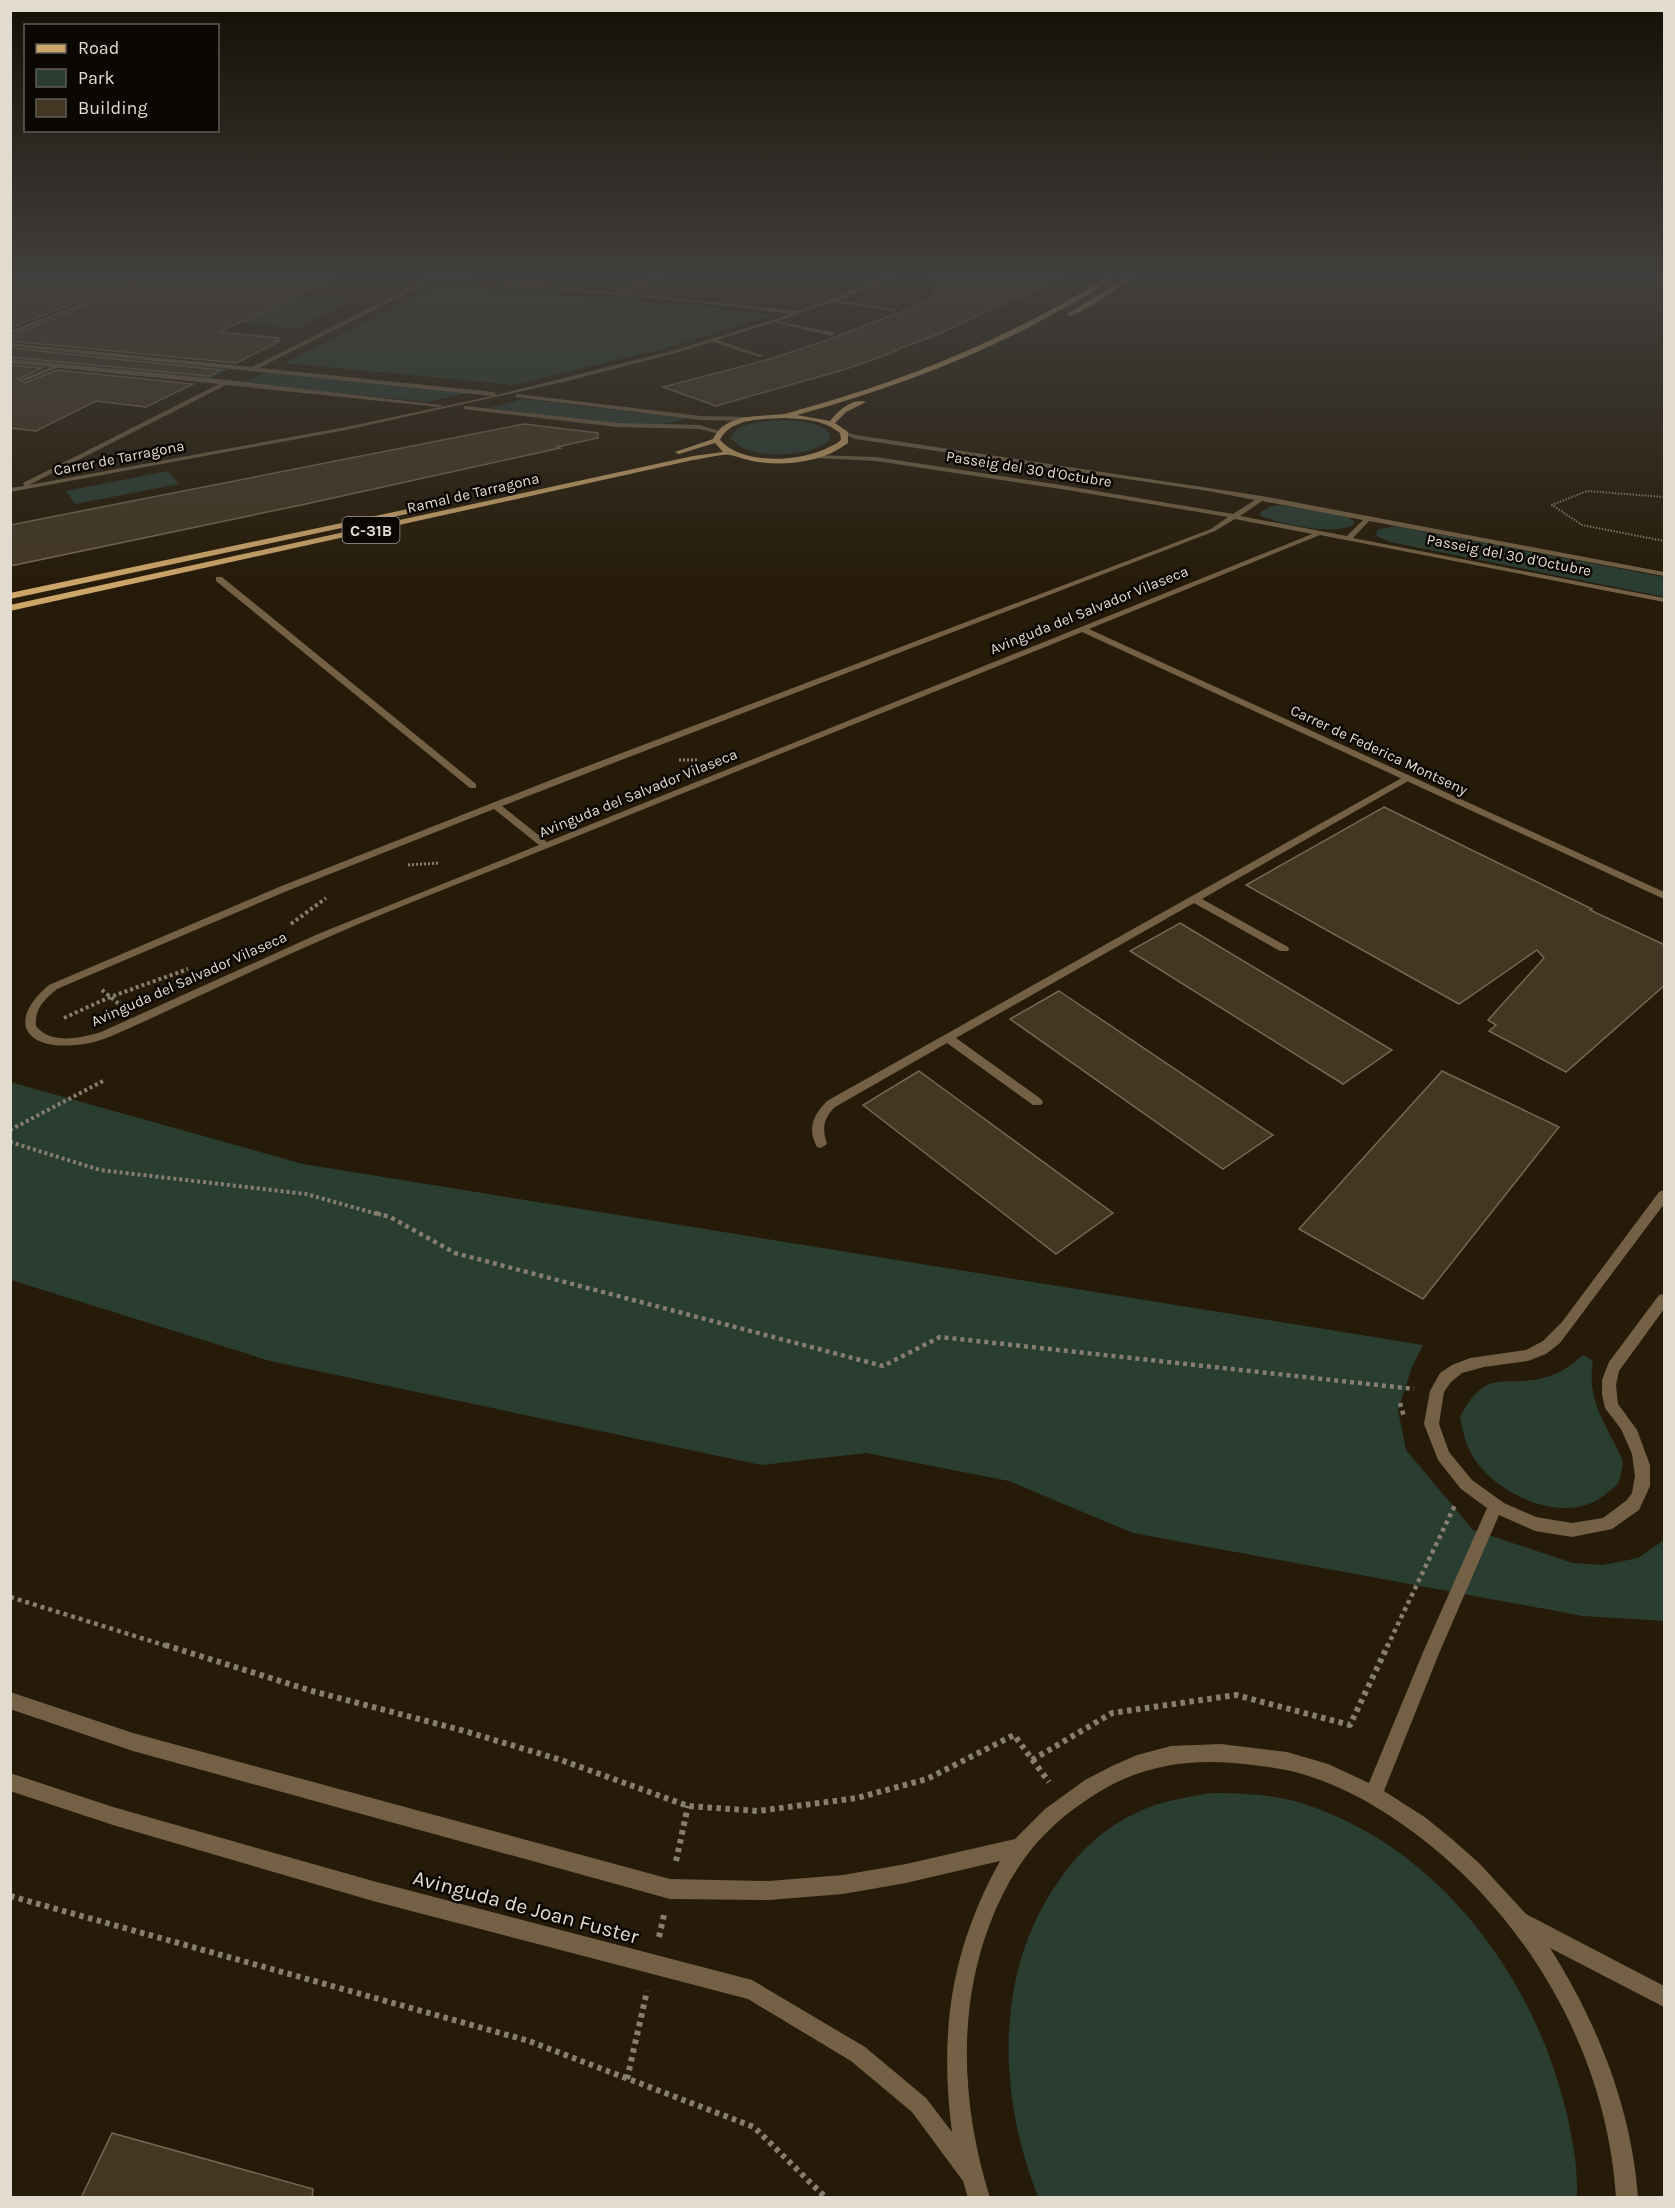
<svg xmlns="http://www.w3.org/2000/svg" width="1675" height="2208" viewBox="0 0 1675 2208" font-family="Karla,sans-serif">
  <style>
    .green { fill: #2a3d31 }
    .building { fill: #433723; stroke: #756853; stroke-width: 1.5 }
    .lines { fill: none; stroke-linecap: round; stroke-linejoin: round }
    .path-far4 { stroke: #877e6f; stroke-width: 2; stroke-dasharray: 1.5 1.5; stroke-linecap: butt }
    .path-far3 { stroke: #877e6f; stroke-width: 3; stroke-dasharray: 2 2; stroke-linecap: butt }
    .path-far2 { stroke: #877e6f; stroke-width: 4; stroke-dasharray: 3 3; stroke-linecap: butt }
    .path-far1 { stroke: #877e6f; stroke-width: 4.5; stroke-dasharray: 4 4; stroke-linecap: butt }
    .path { stroke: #877e6f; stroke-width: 6; stroke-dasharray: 4.5 4.5; stroke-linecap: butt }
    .lane { fill: #746145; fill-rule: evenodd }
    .street { fill: #746145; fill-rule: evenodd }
    .primary { fill: #cca569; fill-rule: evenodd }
    .labels { text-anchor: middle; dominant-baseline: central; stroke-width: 5; stroke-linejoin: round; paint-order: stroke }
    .far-street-label { font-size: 15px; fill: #e2dbcf; stroke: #0b0702 }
    .shield { fill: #0b0702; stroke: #a29b92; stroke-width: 1.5 }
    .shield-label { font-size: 16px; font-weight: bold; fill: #e2dbcf }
    .near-street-label { font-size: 21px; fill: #e2dbcf; stroke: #0b0702 }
  </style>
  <rect width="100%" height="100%" fill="#261b08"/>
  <!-- green -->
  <g class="green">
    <polygon points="439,284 696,306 772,315 666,348 514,385 285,363"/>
    <polygon points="271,296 349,302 297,328 217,320"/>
    <polygon points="11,346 230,369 208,380 11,359"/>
    <polygon points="266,372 467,393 429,402 244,383"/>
    <path d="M523,399L685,418C661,436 524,412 489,408Z"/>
    <path d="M786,420C802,421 820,422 831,435L829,441C809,457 747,462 731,438C738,420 769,421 786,420Z"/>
    <polygon points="168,471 179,484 75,504 66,491"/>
    <path d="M1280,505L1346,516L1354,521L1353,525C1332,536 1282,524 1261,516L1260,512L1271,506Z"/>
    <polygon points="1395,526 1664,577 1664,597 1390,542 1376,536 1377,530"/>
    <polygon points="10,1082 303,1164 1423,1345 1412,1367 1398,1410 1406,1450 1473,1530 1573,1563 1603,1565 1638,1558 1664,1540 1664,1621 1583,1616 1133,1533 1009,1481 866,1453 761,1465 270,1361 11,1280"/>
    <path d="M1583,1355L1593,1361C1586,1401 1607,1425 1623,1461C1622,1467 1621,1477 1618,1483C1616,1486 1611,1490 1608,1492C1571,1527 1505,1499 1478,1464C1467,1450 1463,1433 1460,1417C1487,1365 1504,1389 1547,1377C1561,1373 1572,1365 1583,1355Z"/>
    <path d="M1213,1793C1240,1793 1268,1794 1294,1801C1432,1840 1530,1970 1564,2103C1572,2134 1578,2166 1577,2197H1038C998,2095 993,1972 1060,1879C1079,1852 1104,1828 1134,1814C1159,1801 1186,1797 1213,1793Z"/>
  </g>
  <!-- building -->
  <g class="building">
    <polygon points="10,278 139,278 10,328"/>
    <polygon points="155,278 335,278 219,332 279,338 274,341 280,341 236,363 10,341 10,336"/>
    <polygon points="935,278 1060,278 938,334 894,351 897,351 846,369 716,406 663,387 770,359 833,338 934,299"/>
    <polygon points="10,348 221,370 209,376 10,357"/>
    <polygon points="10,365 42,368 18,379 25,383 57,370 193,384 146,407 96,401 36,431 10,428"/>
    <polygon points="524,424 598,433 598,438 557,447 560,448 301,505 10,566 10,525"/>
    <polygon points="1384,807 1592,909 1590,910 1665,945 1665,985 1566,1072 1489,1031 1496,1025 1488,1020 1544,958 1537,950 1459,1004 1246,885"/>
    <polygon points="1180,923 1392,1050 1343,1084 1130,951"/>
    <polygon points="1059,991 1273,1135 1223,1169 1010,1019"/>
    <polygon points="919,1071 1113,1213 1056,1254 863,1105"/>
    <polygon points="1442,1071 1559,1127 1423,1299 1299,1229"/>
    <polygon points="112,2133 313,2189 312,2198 81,2198"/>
  </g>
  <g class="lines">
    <!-- path-far4 -->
    <polyline class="path-far4" points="1664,497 1587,491 1552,505 1582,525 1664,541"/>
    <!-- path-far3 -->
    <g class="path-far3">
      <polyline points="679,760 698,760"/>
      <polyline points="408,865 439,863"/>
    </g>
    <!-- path-far2 -->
    <g class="path-far2">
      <polyline points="291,924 326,898"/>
      <polyline points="102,990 119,1004"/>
      <polyline points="64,1018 110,997 188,969"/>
      <polyline points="10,1130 105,1080"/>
      <polyline points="10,1142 100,1170 306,1194 381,1215"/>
    </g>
    <!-- path-far1 -->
    <g class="path-far1">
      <polyline points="376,1213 390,1217 455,1253 883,1366 940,1337 1414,1389"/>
      <polyline points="1400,1403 1404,1417"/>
      <polyline points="10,1597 170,1647"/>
      <polyline points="1387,1647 1455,1505"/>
    </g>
    <!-- path -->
    <g class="path">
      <polyline points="165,1645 312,1691 461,1730 561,1760 688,1806 758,1811 857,1798 927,1779 1014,1735 1049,1782"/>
      <polyline points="1032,1760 1112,1713 1236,1695 1350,1725 1388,1645"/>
      <polyline points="676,1861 688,1806"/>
      <polyline points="10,1896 529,2041 754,2127 826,2198"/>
      <polyline points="659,1937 664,1915"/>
      <polyline points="627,2079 647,1991"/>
    </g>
    <!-- lane -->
    <g class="lane">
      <polygon points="835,300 894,309 896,310 894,311 833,302"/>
      <polygon points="775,321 832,332 835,334 832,336 777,323"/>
      <polygon points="713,340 717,340 764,356 759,357 713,342"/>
      <polygon points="56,365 61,366 25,381 20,380"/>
      <path d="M1407,775L1410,776V780L1202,899L1288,947L1289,949L1288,951H1280L1194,903L956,1038L1041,1099L1043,1102L1041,1105H1033L947,1043L835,1107C823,1119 822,1128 827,1144L821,1148L817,1147C807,1129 813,1115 827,1101Z"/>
    </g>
    <!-- street -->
    <g class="street">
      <polygon points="146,278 153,278 10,334 10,331"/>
      <path d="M430,278H451L620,293V291L653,278H660L623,293L797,311L888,278H895L788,318L679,352L568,381L346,430L10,492V488L24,486L23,483L219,384L10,363V359L227,380L442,405L439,407L226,385L29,485L346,427L492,396L10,346V343L252,367ZM435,279L685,301L791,314L676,350L496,395L494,392L259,368Z"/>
      <polygon points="517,394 701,416 748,417 751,419 748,421 701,420 515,397"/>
      <polygon points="465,406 617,423 700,425 722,432 719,434 700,429 617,427 463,409"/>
      <path d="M842,431L856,435L1262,496L1664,572V576L1369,521L1353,538L1664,598V602L1320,535L1089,629L1664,892V899L1082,632C915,700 747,767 580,835C495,870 408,902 324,939C259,967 196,998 132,1027C114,1035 96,1044 75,1045C24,1050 7,1020 49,985L279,887L556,778L1211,529L1228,517L1061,489L876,461L816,458L814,455L876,457L1061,485L1233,514L1255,500L1208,491L855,439L842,433ZM1262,501L1363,520L1347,536L1240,516ZM1235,519L1312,534L547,842L502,806L1215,531ZM494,809L539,845L318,934L101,1032C82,1038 50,1045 36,1026C34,1009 45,999 57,989L287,891Z"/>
      <polygon points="216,577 222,577 476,784 476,788 470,788 216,581"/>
      <path d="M1664,1190V1204L1560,1343L1546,1354L1528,1361L1484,1367L1462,1373L1451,1382L1444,1392L1439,1424L1449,1452L1472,1480L1504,1503L1536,1517L1572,1523L1603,1518L1627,1500L1632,1493L1635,1476L1632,1454L1621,1429L1605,1408L1602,1395V1380L1609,1362L1659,1295L1664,1294V1309L1619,1371L1616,1385L1618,1404L1637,1430L1650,1465V1486L1639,1510L1612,1529L1572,1537L1535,1531L1499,1515L1440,1651L1384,1791L1426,1818L1453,1840L1480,1864L1526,1914L1664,1986V2007L1550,1948C1597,2022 1632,2109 1638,2198H1616C1607,2049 1522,1906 1399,1822C1367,1800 1333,1782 1295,1772C1281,1768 1267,1767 1253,1765C1200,1758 1151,1762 1104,1789C1048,1822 1015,1860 991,1921C956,2010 962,2108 990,2198H968L963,2181L912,2112L851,2061L748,1999L373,1901L113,1825L10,1791V1773L113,1807L373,1881L752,1980L865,2047L926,2098L952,2132C939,2033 951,1949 1000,1861L906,1883L843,1894L769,1900L670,1899L133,1751L10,1709V1692L133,1733L670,1879L769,1881L843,1875L906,1864L1015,1839L1045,1809L1085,1780L1112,1766L1137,1755L1171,1746L1221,1744L1287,1752L1328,1764L1369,1783L1424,1650L1487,1508L1461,1489L1438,1460L1424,1424L1430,1391L1440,1373L1452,1365L1470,1358L1526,1350L1543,1341L1562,1322L1659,1192Z"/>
    </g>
    <!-- primary -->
    <g class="primary">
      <path d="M1106,278H1113C1094,293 1071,304 1050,316C970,360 884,391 797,415L830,421C838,411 853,397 866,402L846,412L835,423L848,432V443C823,462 788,466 758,462C749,461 739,457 730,455C719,454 704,459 693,460L10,611V605L693,456L723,452L715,443L679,454L675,452L713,439C725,413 759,417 783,414C791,413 800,409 809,407C914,378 1013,335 1106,278ZM784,418C804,419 824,420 840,433L841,440C813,462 745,468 720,440C730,418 763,419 784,418Z"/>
      <polygon points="1125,278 1132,278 1093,305 1071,316 1066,315"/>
      <polygon points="427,505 430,505 430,509 10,599 10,593"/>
    </g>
  </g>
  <!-- sky -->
  <linearGradient id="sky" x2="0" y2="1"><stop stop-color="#150f04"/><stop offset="0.47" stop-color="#413f3d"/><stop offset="1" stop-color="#413f3d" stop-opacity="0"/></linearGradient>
  <rect width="1675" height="587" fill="url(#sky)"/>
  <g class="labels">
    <!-- far-street labels -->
    <g class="far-street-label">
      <text transform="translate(119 458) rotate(-11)">Carrer de Tarragona</text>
      <text transform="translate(1029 469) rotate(9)">Passeig del 30 d'Octubre</text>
      <text transform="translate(473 493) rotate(-13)">Ramal de Tarragona</text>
      <text transform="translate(1509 555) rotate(11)">Passeig del 30 d'Octubre</text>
      <text transform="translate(1089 610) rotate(-22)">Avinguda del Salvador Vilaseca</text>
      <text transform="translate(1379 750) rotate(25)">Carrer de Federica Montseny</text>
      <text transform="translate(638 793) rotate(-22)">Avinguda del Salvador Vilaseca</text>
      <text transform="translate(189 979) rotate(-24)">Avinguda del Salvador Vilaseca</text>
    </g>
    <!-- shield labels -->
    <rect class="shield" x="342.5" y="517" width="57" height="26" rx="4.5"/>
    <g class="shield-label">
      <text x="371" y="530">C-31B</text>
    </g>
    <!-- near-street labels -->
    <g class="near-street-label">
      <text transform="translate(526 1907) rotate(15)">Avinguda de Joan Fuster</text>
    </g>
  </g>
  <!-- border -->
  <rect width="1675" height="2208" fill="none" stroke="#e2dbcf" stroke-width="24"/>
  <!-- legend -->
  <rect x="24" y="24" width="195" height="108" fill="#0b0702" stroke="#615c54" stroke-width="1.5"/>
  <rect x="36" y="44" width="30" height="9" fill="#cca569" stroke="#615c54" stroke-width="1.5"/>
  <text x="78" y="54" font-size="18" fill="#e2dbcf">Road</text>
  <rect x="36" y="69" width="30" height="18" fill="#2a3d31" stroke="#615c54" stroke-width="1.5"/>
  <text x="78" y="84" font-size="18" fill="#e2dbcf">Park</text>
  <rect x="36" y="99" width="30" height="18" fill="#433723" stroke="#615c54" stroke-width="1.5"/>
  <text x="78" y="114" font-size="18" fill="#e2dbcf">Building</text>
</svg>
